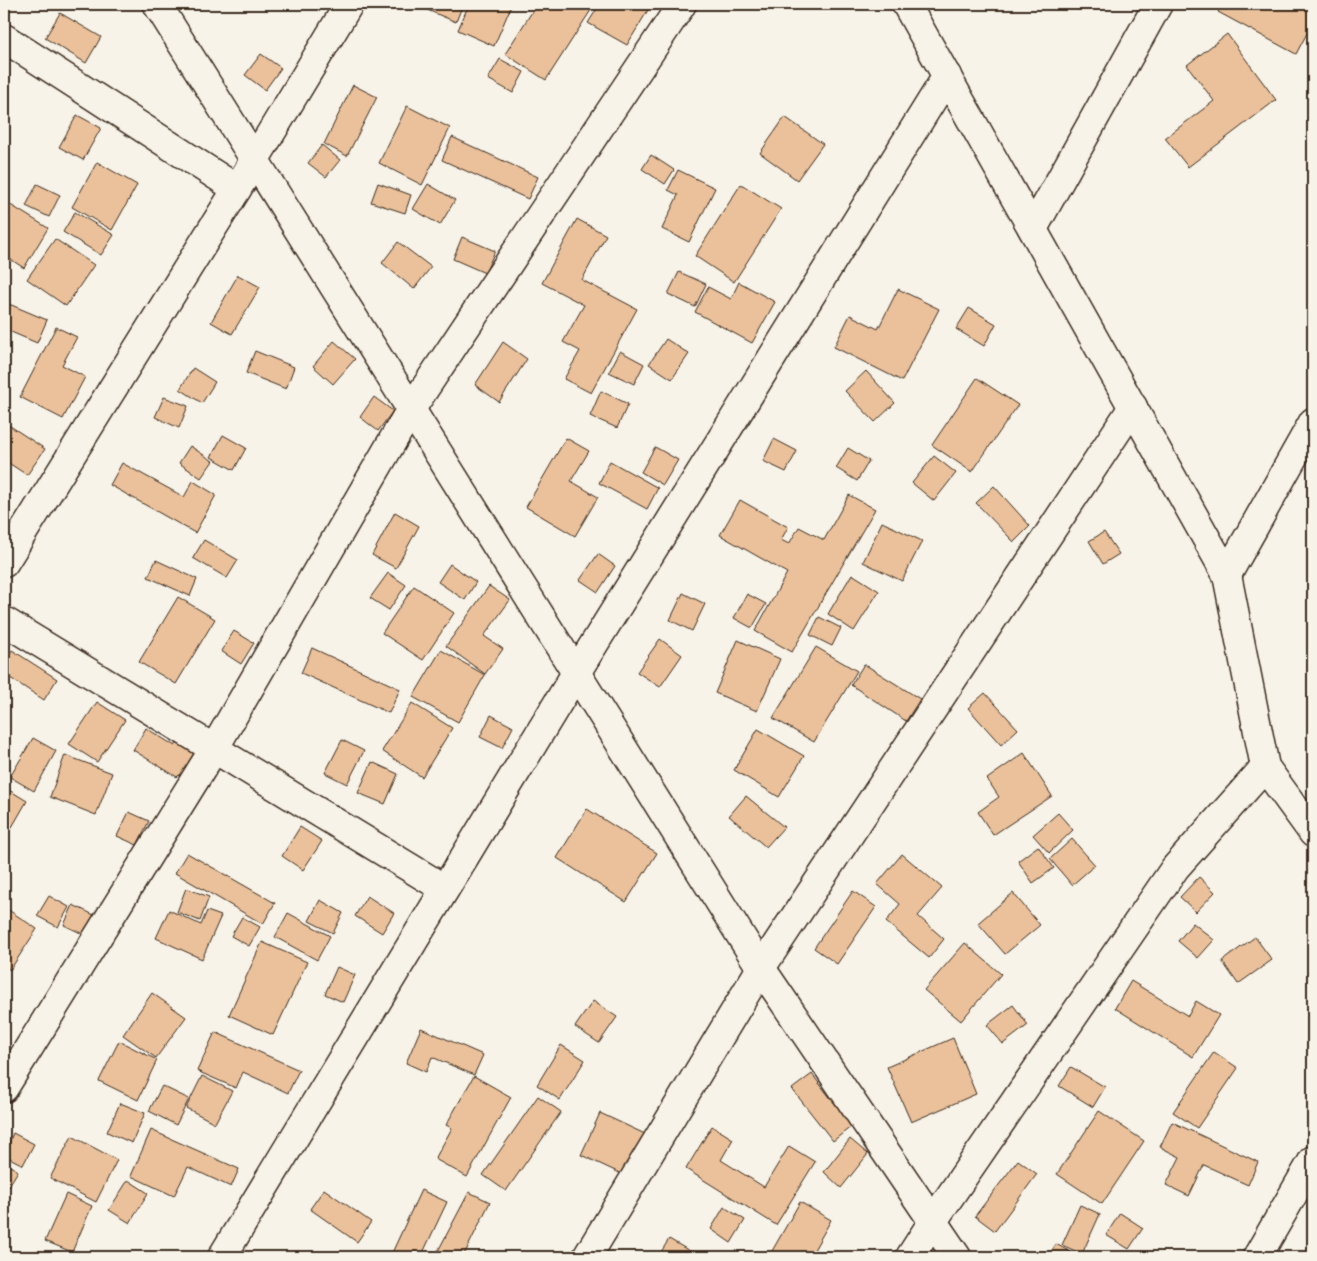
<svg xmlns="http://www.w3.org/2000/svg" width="1317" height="1261" viewBox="0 0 1317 1261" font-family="Delius,sans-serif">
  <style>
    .building { fill: #eac19a; stroke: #3b2a1e }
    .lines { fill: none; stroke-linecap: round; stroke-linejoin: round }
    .minor-casing { stroke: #3b2a1e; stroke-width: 31 }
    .minor { stroke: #f7f3e8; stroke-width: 28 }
  </style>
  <rect width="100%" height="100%" fill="#f7f3e8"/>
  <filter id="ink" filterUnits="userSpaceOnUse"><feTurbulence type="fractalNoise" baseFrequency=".02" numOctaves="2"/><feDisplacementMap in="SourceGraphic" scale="10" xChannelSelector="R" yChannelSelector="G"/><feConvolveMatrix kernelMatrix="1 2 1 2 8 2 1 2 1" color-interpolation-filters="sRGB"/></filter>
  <g filter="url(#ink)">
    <!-- building -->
    <g class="building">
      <polygon points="413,4 463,4 456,22"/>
      <polygon points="469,4 512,4 494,46 458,30"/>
      <polygon points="537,4 581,4 591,10 546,80 505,54"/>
      <polygon points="600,4 636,4 648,10 627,45 588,23"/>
      <polygon points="1223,4 1313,4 1313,22 1296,54 1218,12"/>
      <polygon points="60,13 101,37 86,63 45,38"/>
      <polygon points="1227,34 1276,100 1188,167 1165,138 1214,101 1187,65"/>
      <polygon points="261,54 281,68 265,90 245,75"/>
      <polygon points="500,59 524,72 513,93 488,79"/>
      <polygon points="353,85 377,97 347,156 324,144"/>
      <polygon points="407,106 450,128 422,185 379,163"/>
      <polygon points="77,115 101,128 83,160 59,147"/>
      <polygon points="785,117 823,144 797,180 760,153"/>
      <polygon points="452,137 538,177 528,199 442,160"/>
      <polygon points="322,145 340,160 326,177 308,163"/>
      <polygon points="651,155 674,170 665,184 642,169"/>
      <polygon points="97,162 137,185 112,230 72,207"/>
      <polygon points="678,170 715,188 689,242 662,229 678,195 668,190"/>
      <polygon points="378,183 411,195 405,213 371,202"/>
      <polygon points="37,184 60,195 49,217 26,206"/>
      <polygon points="428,184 455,200 440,225 413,209"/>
      <polygon points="741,184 781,209 734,282 695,256"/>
      <polygon points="4,201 48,228 24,268 4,255"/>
      <polygon points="75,212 114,235 101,255 63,232"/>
      <polygon points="577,219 606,235 582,280 637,309 591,393 564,379 580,351 563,342 584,305 542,283"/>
      <polygon points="462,237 495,251 485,273 453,259"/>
      <polygon points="55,239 94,265 66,306 27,279"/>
      <polygon points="398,242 431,267 414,289 382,263"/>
      <polygon points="679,272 706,284 695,307 668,294"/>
      <polygon points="238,275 260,287 232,334 211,322"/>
      <polygon points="739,282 775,302 752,343 695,312 708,287 731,299"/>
      <polygon points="898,289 939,309 902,381 834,347 850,315 878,329"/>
      <polygon points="9,304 47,320 37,343 4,329 4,317"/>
      <polygon points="969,308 996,324 984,346 956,329"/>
      <polygon points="56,327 77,337 62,365 85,377 63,419 20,397"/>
      <polygon points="666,339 689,354 672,379 649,364"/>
      <polygon points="334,341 355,359 333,384 313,366"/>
      <polygon points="503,342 527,359 499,402 475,385"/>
      <polygon points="255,351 294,367 286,389 246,373"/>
      <polygon points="620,351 644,364 634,384 609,372"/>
      <polygon points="193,368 215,382 202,403 180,389"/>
      <polygon points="866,371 895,403 875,422 845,391"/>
      <polygon points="977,378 1018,405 972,472 932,445"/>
      <polygon points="601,391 628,404 617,428 590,416"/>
      <polygon points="164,397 188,406 179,428 155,417"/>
      <polygon points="374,397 393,411 378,431 360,417"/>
      <polygon points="4,422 45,449 27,475 4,460"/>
      <polygon points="223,435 246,448 234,470 211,457"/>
      <polygon points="566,438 589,451 571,481 598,497 575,536 526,507"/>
      <polygon points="774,439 797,451 786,472 763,461"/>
      <polygon points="190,446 213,461 201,478 179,463"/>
      <polygon points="655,447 678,460 663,485 641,472"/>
      <polygon points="848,448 869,461 857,481 836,468"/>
      <polygon points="934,456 956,473 934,501 912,483"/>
      <polygon points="610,461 658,488 647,509 599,483"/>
      <polygon points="122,463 184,497 193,481 216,495 195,533 110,485"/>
      <polygon points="994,486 1030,526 1014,542 976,503"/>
      <polygon points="849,495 875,509 792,652 755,631 787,573 720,535 740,500 788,527 781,540 789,544 799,527 824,540"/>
      <polygon points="395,512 419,526 396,568 372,555"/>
      <polygon points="882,522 922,541 902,581 863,562"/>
      <polygon points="1104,532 1119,554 1103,564 1089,541"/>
      <polygon points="204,540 238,560 227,578 193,558"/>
      <polygon points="598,554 615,566 598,592 580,580"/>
      <polygon points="156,560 197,579 190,596 148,577"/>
      <polygon points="450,564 476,582 465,600 438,582"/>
      <polygon points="388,573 406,585 389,610 370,598"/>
      <polygon points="852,574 879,591 854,631 828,614"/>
      <polygon points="414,586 454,613 423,660 382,633"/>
      <polygon points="489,586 510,600 484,636 503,649 485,674 446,646"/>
      <polygon points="683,593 705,604 692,631 670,620"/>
      <polygon points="747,594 766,604 752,628 734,618"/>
      <polygon points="178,597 215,619 176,684 139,662"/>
      <polygon points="819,617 841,628 832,646 810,635"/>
      <polygon points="234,631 254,643 241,664 221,651"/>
      <polygon points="660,639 682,655 660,687 637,672"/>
      <polygon points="738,640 780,659 757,711 715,693"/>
      <polygon points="816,647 857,671 814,742 773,718"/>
      <polygon points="312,648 400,689 389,713 301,673"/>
      <polygon points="12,650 57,679 44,700 4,674 4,664"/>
      <polygon points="441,650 485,675 458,722 413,697"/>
      <polygon points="864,664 920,699 906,721 851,685"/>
      <polygon points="985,693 1018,729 1001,745 968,708"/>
      <polygon points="97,702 125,720 97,762 69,744"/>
      <polygon points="412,703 452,728 422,777 382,751"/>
      <polygon points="491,715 513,727 502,748 480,737"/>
      <polygon points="146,728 175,746 178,742 200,755 185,779 179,775 177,777 133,750"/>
      <polygon points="758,729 804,756 779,797 734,770"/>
      <polygon points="33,738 56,751 34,791 10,777"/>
      <polygon points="342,740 364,751 347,784 325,773"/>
      <polygon points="1024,753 1052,796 993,835 978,812 999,797 987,779"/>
      <polygon points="65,755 112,773 96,815 50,797"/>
      <polygon points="372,762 398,774 385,804 358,793"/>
      <polygon points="4,787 27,801 4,841"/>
      <polygon points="746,796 784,827 766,847 729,816"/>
      <polygon points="587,809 657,853 626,902 557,858"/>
      <polygon points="129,812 149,821 137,845 117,836"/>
      <polygon points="1058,813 1073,830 1049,853 1033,835"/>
      <polygon points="300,827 322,841 303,870 282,856"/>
      <polygon points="1072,839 1095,865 1072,885 1050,859"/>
      <polygon points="1038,846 1054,868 1033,883 1018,861"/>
      <polygon points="187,853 275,903 263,924 175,873"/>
      <polygon points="902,854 942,888 918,916 944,939 929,958 886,922 900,904 877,884"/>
      <polygon points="1199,877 1215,892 1196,912 1180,897"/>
      <polygon points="186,888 209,897 200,921 177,912"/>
      <polygon points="853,891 876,907 837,964 814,948"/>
      <polygon points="1013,893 1040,925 1005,954 978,923"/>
      <polygon points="49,896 69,907 58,927 37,916"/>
      <polygon points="367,896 394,913 382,933 355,916"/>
      <polygon points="320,900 343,913 333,933 309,921"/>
      <polygon points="73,905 94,915 85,935 64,925"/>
      <polygon points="4,907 37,929 10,970 4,965"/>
      <polygon points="169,910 201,925 207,911 221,916 202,959 156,938"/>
      <polygon points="288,913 330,936 317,960 275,937"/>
      <polygon points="242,917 260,927 249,946 231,936"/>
      <polygon points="1193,923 1214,940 1198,958 1178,941"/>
      <polygon points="1255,937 1272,960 1238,984 1222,961"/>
      <polygon points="262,942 307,962 273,1035 229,1015"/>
      <polygon points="965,943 1001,974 961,1021 924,990"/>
      <polygon points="337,967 355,975 343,1002 325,994"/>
      <polygon points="1131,981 1188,1016 1196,1001 1219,1015 1193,1057 1115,1008"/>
      <polygon points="152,993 186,1017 156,1058 123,1035"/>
      <polygon points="593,1001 617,1017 599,1043 575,1027"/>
      <polygon points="1013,1005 1028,1025 1003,1044 987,1025"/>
      <polygon points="421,1028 483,1055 474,1075 432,1057 426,1072 406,1063"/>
      <polygon points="215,1032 299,1070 288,1093 243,1072 236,1088 197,1071"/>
      <polygon points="953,1038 976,1094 911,1122 887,1067"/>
      <polygon points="119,1041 157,1060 138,1100 99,1081"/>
      <polygon points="561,1045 585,1060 560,1100 537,1085"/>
      <polygon points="1214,1052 1238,1068 1197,1128 1173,1112"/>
      <polygon points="1071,1067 1105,1087 1093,1107 1059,1086"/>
      <polygon points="812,1074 852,1126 833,1141 792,1089"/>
      <polygon points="202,1076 232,1091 215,1123 186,1108"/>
      <polygon points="474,1076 511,1097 467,1177 435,1159 452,1128 446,1125"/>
      <polygon points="162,1086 189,1099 176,1125 149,1111"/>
      <polygon points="538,1096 561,1112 506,1191 483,1175"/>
      <polygon points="120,1103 145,1113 132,1143 107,1132"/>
      <polygon points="1099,1111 1144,1141 1102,1204 1057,1174"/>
      <polygon points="600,1113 645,1134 626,1176 581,1155"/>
      <polygon points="1172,1122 1258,1162 1248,1185 1204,1165 1189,1196 1166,1185 1180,1157 1160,1147"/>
      <polygon points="712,1126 733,1139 721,1160 764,1187 789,1146 815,1162 776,1225 686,1169"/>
      <polygon points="151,1130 239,1169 231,1187 188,1167 174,1196 131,1176"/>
      <polygon points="13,1133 34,1144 23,1165 4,1155"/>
      <polygon points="72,1136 117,1160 96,1202 50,1178"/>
      <polygon points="850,1139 868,1154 841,1188 824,1172"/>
      <polygon points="1018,1160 1037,1174 995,1231 975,1216"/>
      <polygon points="4,1162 18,1171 5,1192 4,1191"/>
      <polygon points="128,1180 148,1193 130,1223 109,1210"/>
      <polygon points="324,1189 371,1222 357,1242 310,1209"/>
      <polygon points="421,1190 447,1202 421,1257 395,1257 391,1255"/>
      <polygon points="469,1192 490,1202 463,1257 450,1257 438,1251"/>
      <polygon points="66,1194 92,1206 72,1252 45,1241"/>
      <polygon points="800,1202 831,1220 810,1257 783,1257 772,1251"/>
      <polygon points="1080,1205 1100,1214 1082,1254 1062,1245"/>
      <polygon points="724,1207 745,1220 731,1243 711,1229"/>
      <polygon points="1120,1213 1143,1228 1129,1249 1106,1235"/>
      <polygon points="669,1239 700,1257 658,1257"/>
      <polygon points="1056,1244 1079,1257 1048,1257"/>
    </g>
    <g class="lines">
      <defs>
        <g id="minor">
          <polyline points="157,4 761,968 957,1257"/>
          <polyline points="906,4 1227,575 1265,767 1313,833"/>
          <polyline points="4,38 237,189"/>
          <polyline points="1033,229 1158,4"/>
          <polyline points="4,563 237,189 349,4"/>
          <polyline points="1227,575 1313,422"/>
          <polyline points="4,621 445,889"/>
          <polyline points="4,1088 214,749 411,409 682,4"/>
          <polyline points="222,1257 576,673 947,76"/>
          <polyline points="587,1257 761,968 1133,407"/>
          <polyline points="910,1257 933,1221 1175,868 1265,767"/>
          <polyline points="1257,1257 1313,1160"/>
        </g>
      </defs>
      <!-- minor casing -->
      <use href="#minor" class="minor-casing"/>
      <!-- minor -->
      <use href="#minor" class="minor"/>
    </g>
  </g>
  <!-- margin -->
  <rect width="1317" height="1261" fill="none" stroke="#f7f3e8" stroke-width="20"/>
  <rect x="10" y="10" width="1297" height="1241" fill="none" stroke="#3b2a1e" stroke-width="2" filter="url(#ink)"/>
</svg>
